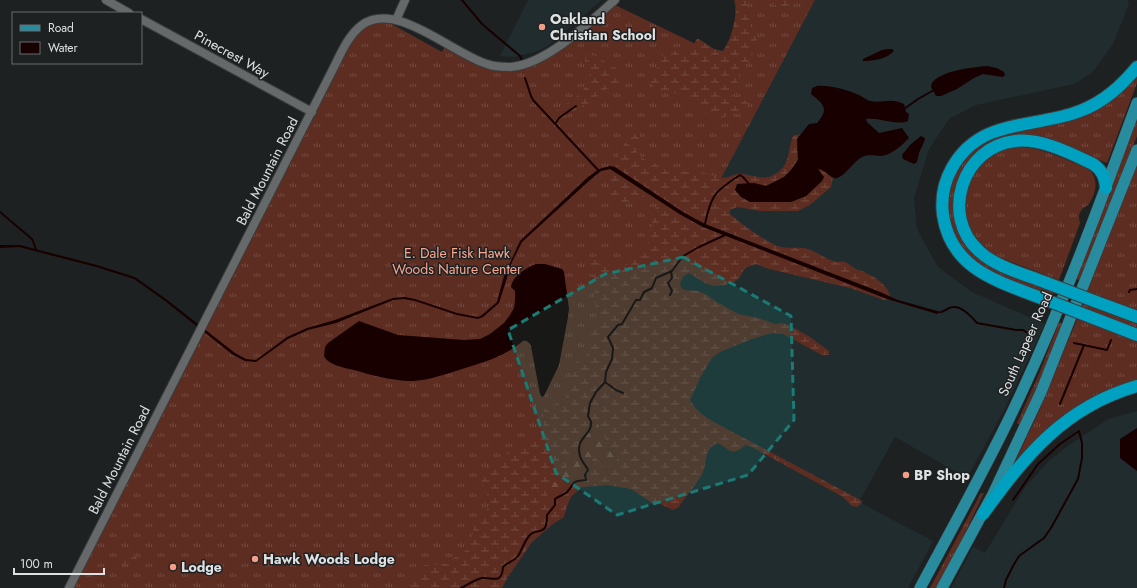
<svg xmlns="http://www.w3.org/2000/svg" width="1137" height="588" viewBox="0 0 1137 588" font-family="Jost,sans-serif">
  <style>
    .built { fill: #212c2f }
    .grass { fill: url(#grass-tufts) }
    .forest { fill: url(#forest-firs) }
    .wetland { fill: url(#wetland-marsh); fill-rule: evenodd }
    .water { fill: #180000 }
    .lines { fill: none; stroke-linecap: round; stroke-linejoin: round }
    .stream { stroke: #180000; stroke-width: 2 }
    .minor-casing { stroke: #3b3d3e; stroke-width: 10 }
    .major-casing { stroke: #3b3d3e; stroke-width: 12 }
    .highway-casing { stroke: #3b3d3e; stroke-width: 14 }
    .minor { stroke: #65696a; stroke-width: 8 }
    .major { stroke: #288b9e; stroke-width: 11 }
    .highway { stroke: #00a1c0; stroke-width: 12 }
    .highway-bridge-casing { stroke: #3b3d3e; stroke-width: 14; stroke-linecap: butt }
    .highway-bridge { stroke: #00a1c0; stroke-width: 12 }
    .marked { fill: #197b74; fill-opacity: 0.2; stroke: #197b74; stroke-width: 3; stroke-dasharray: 8 5; stroke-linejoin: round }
    .poi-dot { fill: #f49e87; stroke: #1d2122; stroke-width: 1.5 }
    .labels { text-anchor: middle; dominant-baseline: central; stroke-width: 3; stroke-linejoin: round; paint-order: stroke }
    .poi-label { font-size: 14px; font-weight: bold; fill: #dee0e1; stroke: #1d2122; text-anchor: start }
    .street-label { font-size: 14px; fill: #dee0e1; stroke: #1d2122 }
    .park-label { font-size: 14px; fill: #f8a791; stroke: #1d2122 }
  </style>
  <defs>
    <pattern id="grass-tufts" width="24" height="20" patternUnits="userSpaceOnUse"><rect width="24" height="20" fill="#5d2d21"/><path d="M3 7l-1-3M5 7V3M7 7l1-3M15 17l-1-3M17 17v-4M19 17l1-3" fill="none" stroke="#744b41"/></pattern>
    <pattern id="forest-firs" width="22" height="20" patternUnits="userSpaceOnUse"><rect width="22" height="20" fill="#5d2d21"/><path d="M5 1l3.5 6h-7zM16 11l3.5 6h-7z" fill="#744b41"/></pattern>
    <pattern id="wetland-marsh" width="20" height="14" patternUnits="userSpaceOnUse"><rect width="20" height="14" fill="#5d2d21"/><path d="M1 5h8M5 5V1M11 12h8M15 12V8" fill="none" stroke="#744b41"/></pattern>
  </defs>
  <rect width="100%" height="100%" fill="#1d2122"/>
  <!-- built -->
  <g class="built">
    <polygon points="528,0 602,0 549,45 538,51 514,57 500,56"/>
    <polygon points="815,0 1128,0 1129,4 1113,44 1093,72 1074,84 976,105 949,119 929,149 914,198 917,229 938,267 972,292 1045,324 1004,410 967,478 895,437 859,502 933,541 908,588 498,588"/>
    <polygon points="1137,411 1137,588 951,588 973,547 985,553 1026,486 1050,460 1065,448 1108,419"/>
  </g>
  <!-- grass -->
  <g class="grass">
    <polygon points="747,0 815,0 675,266 498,588 73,588 345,54 353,40 362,29 375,23 388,22 442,52 445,46 475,63 521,69 615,5 704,48 726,57"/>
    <path d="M1137,74V83L1107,163C1076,151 1045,135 1011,136C1002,137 993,142 986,147C941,175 944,235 986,264L1054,292L1052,297L995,276L963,253L950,227L947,200L958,164L985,138L1060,120Z"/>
    <polygon points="1137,120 1137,136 1080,280 1076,279"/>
    <path d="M1016,147C1040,146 1063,159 1085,167C1100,175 1097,193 1088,205C1086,207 1082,208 1081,211C1078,215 1079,219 1080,223L1059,280L993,255C986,250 977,243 973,236C957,209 966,171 993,155C1000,150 1008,149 1016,147Z"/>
    <polygon points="1137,164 1137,310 1087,291"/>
    <polygon points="1083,304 1137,324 1137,330 1081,309"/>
    <polygon points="1078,317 1137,340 1137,382 1119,388 1019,460 1017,458 1039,411"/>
    <polygon points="1059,322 1063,324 1046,369 1020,425 1017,423 1039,374"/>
    <polygon points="981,493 984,493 960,544 937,588 930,588"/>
  </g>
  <!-- forest -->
  <path class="forest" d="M594,421L598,424L607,442L608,448L614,453L617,460C614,468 612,471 604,470L598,460L592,459L591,468L588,474C570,481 564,482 559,502L551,503L549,501L546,495L552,484L561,477L577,449L578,446L575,440L585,432L589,424Z"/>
  <!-- wetland -->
  <g class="wetland">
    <path d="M734,0H750L747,8L751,29L756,38L757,44L750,60L741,69L734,94L729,100L732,102L742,98L748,103L745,109L737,114L730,113L729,115C707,126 702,107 686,97C675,90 647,94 650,75L660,66L663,53L666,49H673L681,55C692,55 691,47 697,39H699L714,49L723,51C731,40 739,13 734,0Z"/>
    <polygon points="769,0 789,0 792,9 789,13 785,13"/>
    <path d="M588,54C597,56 614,66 621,72L622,79L619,84L604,90L592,101L570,113L557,124L550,116C564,105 606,83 585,61V56Z"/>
    <path d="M634,130L639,133L641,138L636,151C644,162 650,161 662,165C664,168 665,171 668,172C674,174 683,171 689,171C701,170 711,176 722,178C728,178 732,175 737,174C747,172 762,182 773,175C791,167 787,151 793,136L800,134L797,139L798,160L791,170L784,177L766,186L754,183L738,184L735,190L750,202H791L806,196L822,181L824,177L818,169L820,168L833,178L831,187L810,205L798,211H760L737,207L730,210V214C744,226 759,237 775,245C786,250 797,246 808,249C817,252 824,258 833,261C837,263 841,261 845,262C850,264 853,268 858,270C861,271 864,271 866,273C877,278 888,286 891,298L880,292L705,224L683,212L615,167L619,159L618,155L621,149Z"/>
    <path d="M612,169L646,193C643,197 640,197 635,199C623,204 617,208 608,197L609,181L614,174Z"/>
    <path d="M653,197L681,215L703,227L891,299L884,300L850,288L769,269L756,264L745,268L739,278L734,282L725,285L713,286L705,283L689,273L684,276L680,283L681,288L685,290L698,291L707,295L715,301L738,314L759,318L775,324L782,323L789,325L810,337L829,351V355H822L783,334L772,333L752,339L720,352L712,358L701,376L690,400C696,410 702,415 712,421L853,496L862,501V503L857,507L852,506L843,497L752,447L745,445C732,457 730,450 718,443C703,449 708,460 703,472C697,485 686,495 679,507L673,510L660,504H654L631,489L607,485L598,486L582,487L571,497L567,506L564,517L553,524L532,542L508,577L502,588H408L424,565L444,564L465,551L470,546L474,527L483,518L489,505L487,495L481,483L486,468L501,459L509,451L531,443L544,430C543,410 540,405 563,403C570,392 568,377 573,364L580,360L584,361L585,360L590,334C597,329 602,322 599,312C599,309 595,307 595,304C593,298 595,291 597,285L594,276L587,267C589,260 592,256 600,255L603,260L608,264L609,268L611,270L620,271C638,252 658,246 651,215L658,204ZM594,422L598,424L607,442L608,448L614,453L617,460C614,468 612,471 604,470L598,460L594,457L592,459L591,468L588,474C570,481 564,482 559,502L551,503L547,495L552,484L561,477L577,449L578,446L575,440L585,432L589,424Z"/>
    <path d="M129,555H135L137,559C133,565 130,566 123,565L122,561L124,557Z"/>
  </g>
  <!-- water -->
  <g class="water">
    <path d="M888,49H892L894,51C887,59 873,61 863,61V59L882,50Z"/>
    <path d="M987,66L997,68L1004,72L1005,75L1003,77L983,74L974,78L957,89L941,96H936L931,87L932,83C940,71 972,67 987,66Z"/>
    <path d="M817,86C830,85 847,90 859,95C863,97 867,100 870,101C883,104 890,97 904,104L906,112L909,114L908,121C897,126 879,117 866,119L867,122L879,133L902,128L909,138C902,145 892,155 881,156C874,156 869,154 862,157C854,161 845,176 837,178C831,180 825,169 818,169L824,177L822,181L806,196L791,202H750L741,197L735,190L737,184L754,183L766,186L784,177L791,170L798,160L797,139L809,124L817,123C830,108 823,104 811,94L812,88Z"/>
    <polygon points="921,136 925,138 924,142 919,153 917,162 914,164 903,159 902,155 910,145"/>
    <polygon points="610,166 615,167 683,212 705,224 880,292 898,300 941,312 937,314 887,299 703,227 681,215 610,169 601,171 590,180 522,242 512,262 499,303 483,317 478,319 457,315 415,301 404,299 393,300 336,323 308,330 288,339 256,362 245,361 233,355 165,301 134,279 96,267 19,247 0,248 0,245 20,245 97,265 135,277 166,299 235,353 246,359 256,360 287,337 307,328 335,320 393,298 405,297 415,299 457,313 478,317 482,315 497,302 504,276 520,241 588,177 599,169"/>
    <path d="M536,264H545L562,269L564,272L569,309L568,317L559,365L544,396L542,397L540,394L531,346C529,342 527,340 523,341C501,359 482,362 456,371C443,375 422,382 408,381C391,380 370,375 354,370C345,368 328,365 324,356L325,347L328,343L359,321L398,335L464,340L480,339L490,334L504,323L510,315L514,308L515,299V291L511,287C512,277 527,267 536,264Z"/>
    <polygon points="1137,428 1137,471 1120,458 1120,439"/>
  </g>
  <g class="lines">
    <!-- stream -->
    <g class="stream">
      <polyline points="462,0 482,24 520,56 522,60"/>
      <polyline points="525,78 531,96 533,100 598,170"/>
      <polyline points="904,109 918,99 934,90"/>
      <polyline points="555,124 559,118 576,106"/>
      <polyline points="0,212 32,239 36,249"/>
      <path d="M705,224C711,195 715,191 740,175L743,177L749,184"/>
      <polyline points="1129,292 1130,290 1137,289"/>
      <polyline points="670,295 672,291 668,283 672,278 671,271"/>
      <path d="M941,312C945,311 949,307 953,307C962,306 972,317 977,323L1016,330H1023L1029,334L1031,333"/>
      <polyline points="1074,343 1107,350 1111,340"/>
      <polyline points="605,382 616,390 623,393"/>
      <polyline points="1060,404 1084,345"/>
      <path d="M461,588C467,585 474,580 482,578C492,577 502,585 503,567C507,563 514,561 518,556C522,550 524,542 529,536C537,526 547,539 547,515L555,505V499C559,496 564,495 567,492C577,481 569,482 586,480L585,475L588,470C586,465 581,461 580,456C575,437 591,436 591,424C592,421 589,419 588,416L590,403L596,392L605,382L606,372L612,359L613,348L608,337L618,325L622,324L636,300H640L644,292L652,288L656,278L672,271L683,256L699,247L725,235"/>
      <polyline points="1004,588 1006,580 1013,566 1019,556 1044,538 1051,528 1078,479 1082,458 1082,443 1079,431 1060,444 1038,464 1013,500"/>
    </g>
    <defs>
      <g id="minor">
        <polyline points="106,0 129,13"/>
        <polyline points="141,19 312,112"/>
        <polyline points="396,20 405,0"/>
        <path d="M69,588L331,73C339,58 347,36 362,25C397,0 454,55 487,64C495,67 503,67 511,67C547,64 588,23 615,0"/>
      </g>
      <g id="major">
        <path d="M920,588C949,534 979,480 1006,425C1057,321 1097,212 1137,103"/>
        <polyline points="942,588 993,494 1041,392 1137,150"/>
      </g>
      <g id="highway">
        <path d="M1047,283C1025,274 997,268 979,251C940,216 962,147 1015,141C1041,138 1070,153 1093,164C1102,170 1105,177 1106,188"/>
        <path d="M1041,298C997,281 951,269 943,215C941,199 944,182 952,168C980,117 1034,129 1080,111C1104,102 1121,86 1137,67"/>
        <polyline points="1094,301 1137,317"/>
        <polyline points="1088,316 1137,335"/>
        <path d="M983,514C1026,455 1064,407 1137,386"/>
      </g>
    </defs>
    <!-- minor casing -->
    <use href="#minor" class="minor-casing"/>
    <!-- major casing -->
    <use href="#major" class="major-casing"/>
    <!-- highway casing -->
    <use href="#highway" class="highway-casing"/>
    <!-- minor -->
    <use href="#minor" class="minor"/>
    <!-- major -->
    <use href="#major" class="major"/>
    <!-- highway -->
    <use href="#highway" class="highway"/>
    <defs>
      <g id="highway-bridge">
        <polyline points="1047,283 1094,301"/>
        <polyline points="1041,298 1088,316"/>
      </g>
    </defs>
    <!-- highway-bridge casing -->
    <use href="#highway-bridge" class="highway-bridge-casing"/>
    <!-- highway-bridge -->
    <use href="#highway-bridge" class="highway-bridge"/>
  </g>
  <!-- marked area -->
  <path class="marked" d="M683,257L791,316L794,420L748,475L617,515L556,473L508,330L605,274Z"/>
  <!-- markers -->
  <g class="poi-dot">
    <circle cx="542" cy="27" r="4"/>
    <circle cx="906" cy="475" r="4"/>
    <circle cx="255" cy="559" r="4"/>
    <circle cx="173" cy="567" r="4"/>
  </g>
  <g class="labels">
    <!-- poi labels -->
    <g class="poi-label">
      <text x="550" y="19">Oakland<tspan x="550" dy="16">Christian School</tspan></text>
      <text x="914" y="475">BP Shop</text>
      <text x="263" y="559">Hawk Woods Lodge</text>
      <text x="181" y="567">Lodge</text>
    </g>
    <!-- street labels -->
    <g class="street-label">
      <text transform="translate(232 54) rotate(29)">Pinecrest Way</text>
      <text transform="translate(267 171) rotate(-63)">Bald Mountain Road</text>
      <text transform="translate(1025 344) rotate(-66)">South Lapeer Road</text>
      <text transform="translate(119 460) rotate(-63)">Bald Mountain Road</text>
    </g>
    <!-- park labels -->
    <g class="park-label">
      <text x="457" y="253">E. Dale Fisk Hawk<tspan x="457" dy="16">Woods Nature Center</tspan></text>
    </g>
  </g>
  <!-- legend -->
  <rect x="12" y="12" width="130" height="52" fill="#1d2122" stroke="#6a6d6e"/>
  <rect x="20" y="25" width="20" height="6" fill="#288b9e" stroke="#6a6d6e"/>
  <text x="48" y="32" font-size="12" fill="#dee0e1">Road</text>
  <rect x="20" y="42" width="20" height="12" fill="#180000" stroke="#6a6d6e"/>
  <text x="48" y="52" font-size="12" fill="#dee0e1">Water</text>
  <!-- scale -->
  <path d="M14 568v6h90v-6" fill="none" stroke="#dee0e1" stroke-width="2"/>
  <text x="20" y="568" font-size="12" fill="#dee0e1" stroke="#1d2122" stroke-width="3" paint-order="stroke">100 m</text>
</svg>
